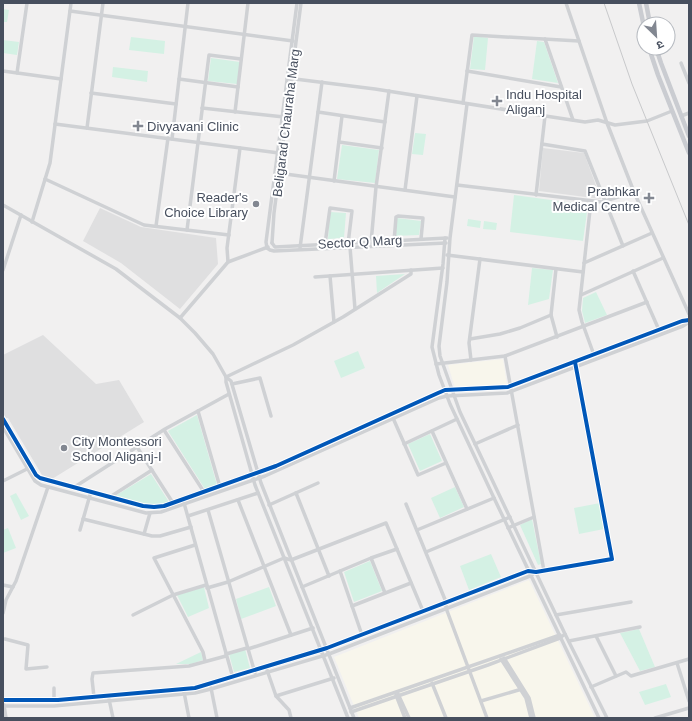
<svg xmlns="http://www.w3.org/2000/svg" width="692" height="721" viewBox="0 0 692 721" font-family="Helvetica,'Noto Sans Devanagari',sans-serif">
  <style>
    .commercial { fill: #f8f6ec }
    .education { fill: #dfdfe0 }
    .green { fill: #d4f1e4 }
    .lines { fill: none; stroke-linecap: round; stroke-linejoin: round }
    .minor { stroke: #cfd1d4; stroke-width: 3.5 }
    .major { stroke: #caccd1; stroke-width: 4.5 }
    .rail { stroke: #c8c9cb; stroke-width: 1 }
    .cycleway-casing { stroke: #fff; stroke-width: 6 }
    .cycleway { stroke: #0057b8; stroke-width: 4 }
    .poi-dot { fill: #828791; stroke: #fff; stroke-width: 1.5 }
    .labels { text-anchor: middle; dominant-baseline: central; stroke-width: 4; stroke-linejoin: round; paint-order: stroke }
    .poi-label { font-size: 13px; fill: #474f5e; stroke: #fff; text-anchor: start }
    .street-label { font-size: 13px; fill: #474f5e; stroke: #fff }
  </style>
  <rect width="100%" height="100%" fill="#f1f0f0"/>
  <!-- commercial -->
  <g class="commercial">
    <polygon points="503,359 507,385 455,388 448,365"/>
    <polygon points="529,580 595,718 359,718 334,657"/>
  </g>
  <!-- education -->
  <g class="education">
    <polygon points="543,148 584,153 601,199 539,191"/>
    <polygon points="100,208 141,227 216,238 218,264 180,309 121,263 83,241"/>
    <polygon points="43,335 96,384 119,380 144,422 52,479 42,475 8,418 6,418 3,413 3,355"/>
  </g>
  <!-- green -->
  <g class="green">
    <polygon points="3,9 9,10 7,22 3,22"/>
    <polygon points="474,36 488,38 485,70 470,69"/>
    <polygon points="131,37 165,41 164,54 129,50"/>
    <polygon points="3,40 19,42 17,55 3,53"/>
    <polygon points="537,41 544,42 558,83 532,79"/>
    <polygon points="211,58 240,62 237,84 208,81"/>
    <polygon points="113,67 148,71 147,82 112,77"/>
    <polygon points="415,133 426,134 423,155 412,154"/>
    <polygon points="342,145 379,150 375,183 337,179"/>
    <polygon points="514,195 588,205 583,241 510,232"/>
    <polygon points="330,212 346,213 344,238 328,239"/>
    <polygon points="397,218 421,221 419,235 395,236"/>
    <polygon points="468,219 481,221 480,228 467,226"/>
    <polygon points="484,221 497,223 496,230 483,229"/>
    <polygon points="532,268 553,270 549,299 528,305"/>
    <polygon points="405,274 377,293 376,276"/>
    <polygon points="596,292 607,315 585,323 582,311 583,298"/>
    <polygon points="358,351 365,368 341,378 334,361"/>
    <polygon points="197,415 217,485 205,489 168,431"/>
    <polygon points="430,434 442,461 420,471 408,444"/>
    <polygon points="151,474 169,502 155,506 115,496"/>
    <polygon points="455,487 464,507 440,518 431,498"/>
    <polygon points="16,493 29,516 21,520 10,496"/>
    <polygon points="600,503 604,529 579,534 574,508"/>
    <polygon points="532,519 541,564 538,565 520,525"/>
    <polygon points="8,528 16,548 3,553 3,530"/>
    <polygon points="491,554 501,577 469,590 460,566"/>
    <polygon points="370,561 382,591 354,602 344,572"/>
    <polygon points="204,587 209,608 188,617 177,595"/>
    <polygon points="269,587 276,606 241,619 236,599"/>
    <polygon points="639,629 655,667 640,671 620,633"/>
    <polygon points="245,649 250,668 234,672 229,654"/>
    <polygon points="201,652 203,660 191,664 176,664"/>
    <polygon points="666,684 671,697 645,705 639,692"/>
  </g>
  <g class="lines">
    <!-- minor -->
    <g class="minor">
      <polyline points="297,3 266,242 267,248 270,250 274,251 446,243"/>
      <polyline points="566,3 607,123 634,192 689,314"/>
      <polyline points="70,11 293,41"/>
      <polyline points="545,39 573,120"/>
      <polyline points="681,63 689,83"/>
      <polyline points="3,71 61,79"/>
      <polyline points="467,71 561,87"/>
      <polyline points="17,73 27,3"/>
      <polyline points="287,78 375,89 552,117 585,122 598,120 615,125 647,121 672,111"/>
      <polyline points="179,79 238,87"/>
      <polyline points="91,93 176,104"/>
      <polyline points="463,103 472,35 579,41"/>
      <polyline points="467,104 450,238 447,282 439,346 440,356 460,412 565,634 607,718"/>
      <polyline points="202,108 284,117"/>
      <polyline points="235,112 248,3"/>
      <polyline points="318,112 385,122"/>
      <polyline points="681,116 689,113"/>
      <polyline points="55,124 279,153"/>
      <polyline points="87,128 103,3"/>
      <polyline points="172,139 188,3"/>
      <polyline points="339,142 382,148"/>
      <polyline points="542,144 585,151 623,246"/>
      <polyline points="278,173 455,197"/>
      <polyline points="45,179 144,225 229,235"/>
      <polyline points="334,181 342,116"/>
      <polyline points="457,185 602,202 634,192"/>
      <polyline points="405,190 417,96"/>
      <polyline points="536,195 545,116"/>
      <polyline points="591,201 579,310 582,322 594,355"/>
      <polyline points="3,205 116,269 180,318 195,333 213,354 226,377 231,381 261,483 354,718"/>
      <polyline points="32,222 50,163 71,3"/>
      <polyline points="156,226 168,138"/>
      <polyline points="187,230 209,55 241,59"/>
      <polyline points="445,238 443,264 432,347 439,375 450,404 494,498 599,718"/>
      <polyline points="394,242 396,217 398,216 423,218 421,239"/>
      <polyline points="272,243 274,213 301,3"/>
      <polyline points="272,243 275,247 447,238"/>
      <polyline points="371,243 376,187 389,91"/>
      <polyline points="325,244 330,208 352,211 348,244"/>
      <polyline points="350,247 355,309"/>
      <polyline points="300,248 322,82"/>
      <polyline points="447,255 583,272"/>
      <polyline points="228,262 227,248 240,148"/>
      <polyline points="584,263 652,233"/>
      <polyline points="556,269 551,315 557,337"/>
      <polyline points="3,270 21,215"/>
      <polyline points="633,271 659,330"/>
      <polyline points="330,276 334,322"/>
      <polyline points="315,277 443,268"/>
      <polyline points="581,295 663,258"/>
      <polyline points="180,318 228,262 268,247"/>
      <polyline points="470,339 500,334 520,328 551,315"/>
      <polyline points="505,356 544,571"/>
      <polyline points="471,360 469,343 480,259"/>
      <polyline points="436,364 505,356 647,302"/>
      <polyline points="226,377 226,382 255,485 348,718"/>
      <polyline points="226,377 293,345 343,317 411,274 411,270"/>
      <polyline points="232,384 260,378 271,416"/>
      <polyline points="198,411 220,487"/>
      <polyline points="393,418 418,475 446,463"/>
      <polyline points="3,419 36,475 40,478 143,506 154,507 164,506 276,466 438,393 445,390 508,387 682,321 689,320"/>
      <polyline points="3,427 35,481 41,485 146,513 161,512 265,476 439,398 447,396 507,393 683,326 689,322"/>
      <polyline points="164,430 204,492"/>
      <polyline points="432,431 467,509"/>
      <polyline points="404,444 457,419"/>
      <polyline points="475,444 518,425"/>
      <polyline points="137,447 173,503"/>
      <polyline points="3,481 29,468"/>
      <polyline points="73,488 165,429 229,394"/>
      <polyline points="296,493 329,576"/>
      <polyline points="110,497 152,470"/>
      <polyline points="238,500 291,635"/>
      <polyline points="184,503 233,678"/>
      <polyline points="406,504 446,602 446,608 487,718"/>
      <polyline points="269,505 318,483"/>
      <polyline points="208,510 255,673"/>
      <polyline points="188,516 258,493"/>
      <polyline points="83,519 152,536 160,536 191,527"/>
      <polyline points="508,528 534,517"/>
      <polyline points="80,530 90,495"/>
      <polyline points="417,530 494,498"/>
      <polyline points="144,534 150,513"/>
      <polyline points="195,545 154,558 203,652 205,661"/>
      <polyline points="426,552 510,517"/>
      <polyline points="371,558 385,593"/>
      <polyline points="340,571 362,635"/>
      <polyline points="3,585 13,587"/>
      <polyline points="302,587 371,558 397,549"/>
      <polyline points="207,588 228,582 284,558 291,560 386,523 423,611"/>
      <polyline points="352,606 411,583"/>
      <polyline points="3,613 6,600 16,581 48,487"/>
      <polyline points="133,615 173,595 206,585"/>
      <polyline points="556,615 631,602"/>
      <polyline points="596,636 616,676"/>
      <polyline points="5,639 28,645 26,669 47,667"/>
      <polyline points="569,641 640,627"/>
      <polyline points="248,649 313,628"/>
      <polyline points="226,654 247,648"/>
      <polyline points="504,658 529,698 534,718"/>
      <polyline points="501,659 526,698 531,718"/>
      <polyline points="677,663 689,701"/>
      <polyline points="267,670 276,696 289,710 291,718"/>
      <polyline points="432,683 446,718"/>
      <polyline points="591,687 626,672 631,676 689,659"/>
      <polyline points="54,688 54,700"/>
      <polyline points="211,688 217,718"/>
      <polyline points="184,692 189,718"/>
      <polyline points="398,694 409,718"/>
      <polyline points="396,695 405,718"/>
      <polyline points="276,696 334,678"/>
      <polyline points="94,697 92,679 93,673 189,666 226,656"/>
      <polyline points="109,699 113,718"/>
      <polyline points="3,700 58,700 195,688 327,648 528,571 536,572 612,559 575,362"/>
      <polyline points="481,701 522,689"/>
      <polyline points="4,705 6,718"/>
      <polyline points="3,706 54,706 195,693 211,689 329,654 530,576 536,572"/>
      <polyline points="350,708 560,635"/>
      <polyline points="351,712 488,665 560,638 565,634"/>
      <polyline points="655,718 689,708"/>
    </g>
    <!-- major -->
    <g class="major">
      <polyline points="639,3 644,27"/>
      <polyline points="646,3 650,24"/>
      <polyline points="649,48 658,75 689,153"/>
      <polyline points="656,48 661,63 689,136"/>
    </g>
    <!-- rail -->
    <polyline class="rail" points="604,3 632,84 689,225"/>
    <defs>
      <g id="cycleway">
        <polyline points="3,419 36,475 40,478 143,506 154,507 164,506 276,466 438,393 445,390 508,387 682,321 689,320"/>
        <polyline points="3,700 58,700 195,688 327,648 528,571 536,572 612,559 575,362"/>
      </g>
    </defs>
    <!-- cycleway casing -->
    <use href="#cycleway" class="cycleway-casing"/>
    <!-- cycleway -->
    <use href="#cycleway" class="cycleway"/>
  </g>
  <!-- markers -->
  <g class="poi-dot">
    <path d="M495 95h4v4h4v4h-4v4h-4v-4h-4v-4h4z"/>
    <path d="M136 120h4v4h4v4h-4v4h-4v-4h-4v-4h4z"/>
    <path d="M647 192h4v4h4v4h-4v4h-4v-4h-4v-4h4z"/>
    <circle cx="256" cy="204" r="4"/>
    <circle cx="64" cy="448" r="4"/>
  </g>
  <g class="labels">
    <!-- poi labels -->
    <g class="poi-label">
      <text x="506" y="94">Indu Hospital<tspan x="506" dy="15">Aliganj</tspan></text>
      <text x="147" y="126">Divyavani Clinic</text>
      <text x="640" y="191" text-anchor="end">Prabhkar<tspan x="640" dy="15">Medical Centre</tspan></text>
      <text x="248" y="197" text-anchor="end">Reader's<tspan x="248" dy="15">Choice Library</tspan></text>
      <text x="72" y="441">City Montessori<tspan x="72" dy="15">School Aliganj-I</tspan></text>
    </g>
    <!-- street labels -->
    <g class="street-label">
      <text transform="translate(286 123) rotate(-83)">Beligarad Chauraha Marg</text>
      <text transform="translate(360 242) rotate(-3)">Sector Q Marg</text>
    </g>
  </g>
  <!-- border -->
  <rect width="692" height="721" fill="none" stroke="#474f5e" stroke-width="8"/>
  <!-- north arrow -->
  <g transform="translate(656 36) rotate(155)"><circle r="19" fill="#ffffff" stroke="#b5b9bf"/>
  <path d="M0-3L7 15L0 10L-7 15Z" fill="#828791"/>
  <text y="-6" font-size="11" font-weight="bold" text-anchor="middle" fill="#474f5e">उ</text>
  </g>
</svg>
